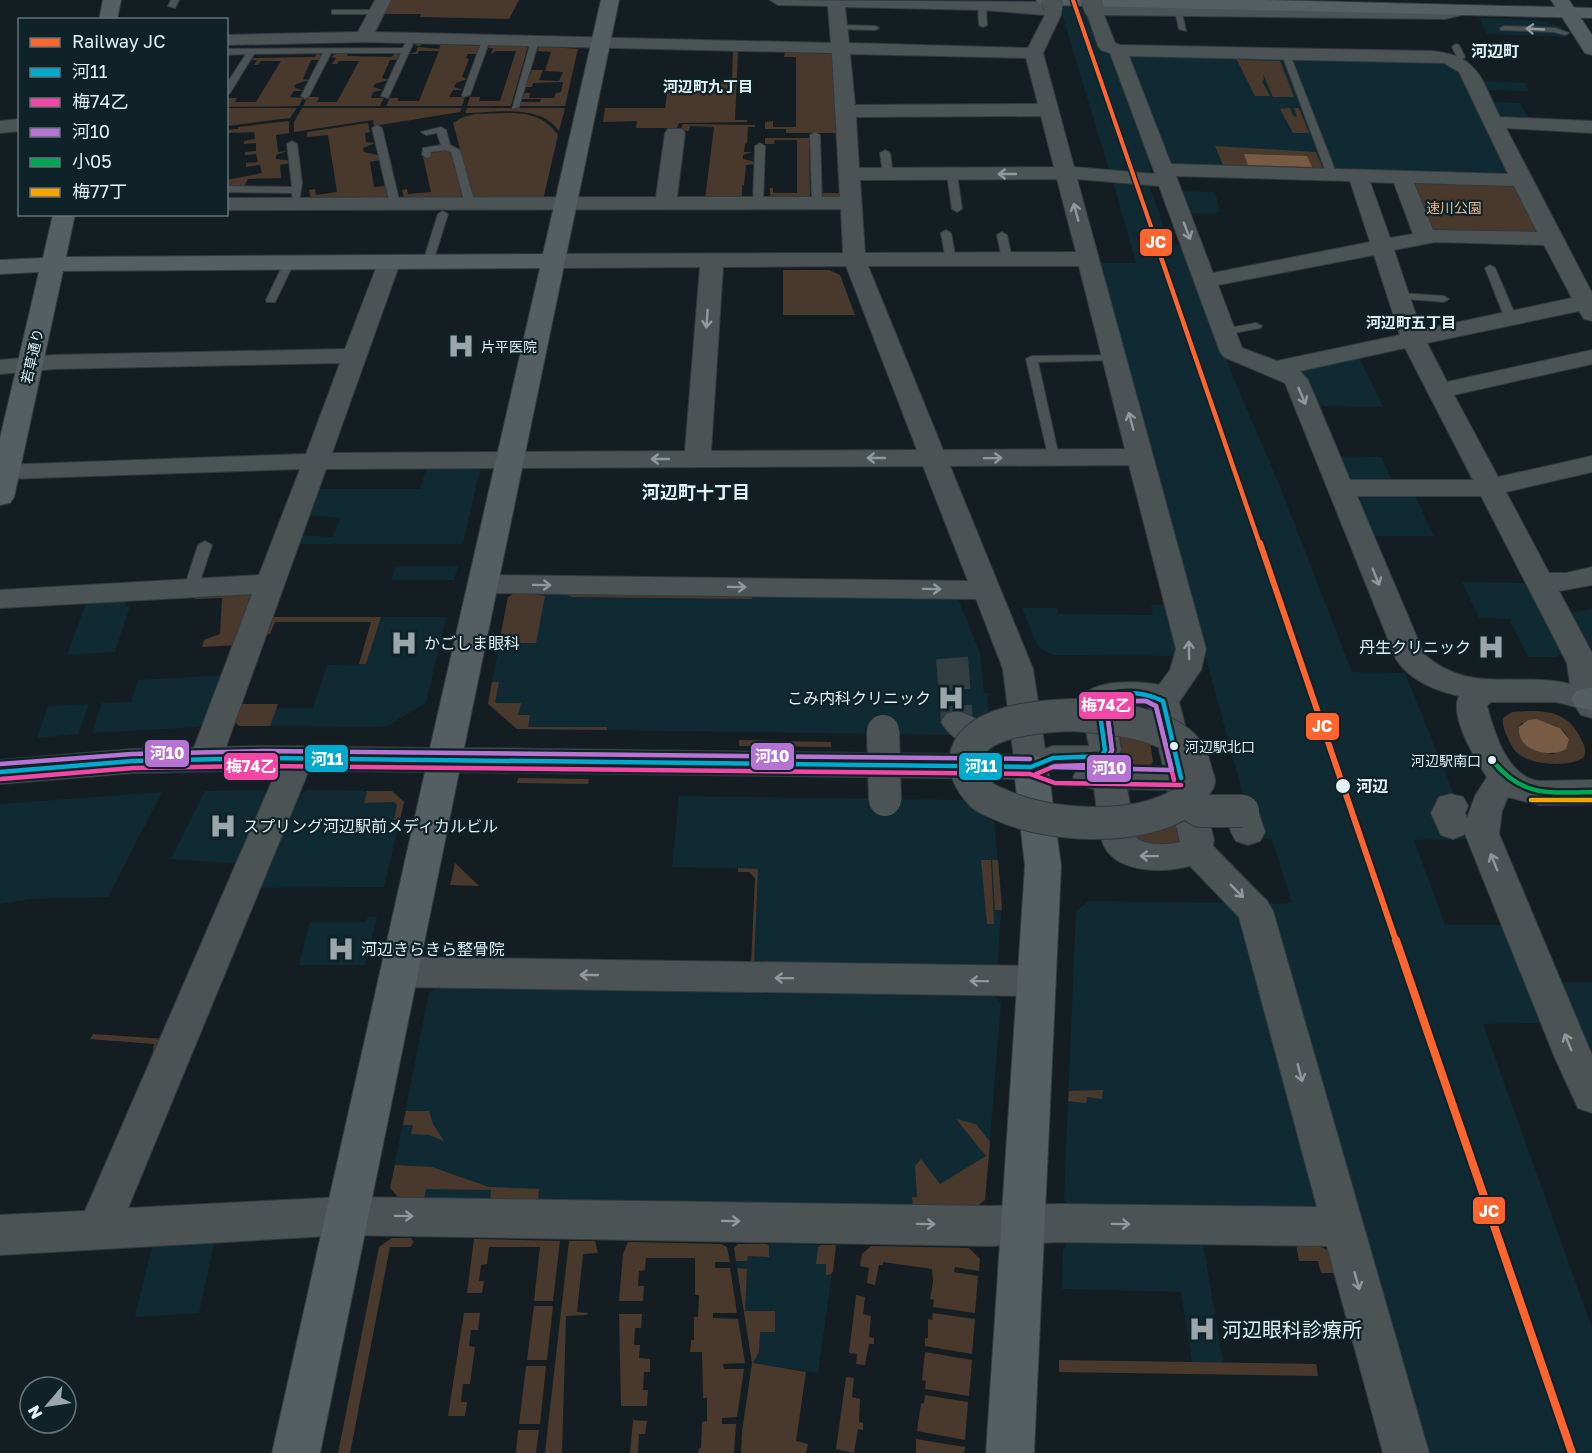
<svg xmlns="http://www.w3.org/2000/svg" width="1592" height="1453" viewBox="0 0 1592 1453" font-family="'Golos Text','Noto Sans JP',sans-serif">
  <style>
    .built { fill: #0f2a32 }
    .green { fill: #49392c; fill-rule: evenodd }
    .water { fill: #775b45 }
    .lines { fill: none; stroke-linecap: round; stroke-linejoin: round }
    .street-tunnel { stroke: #333e42; stroke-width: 32; stroke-dasharray: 32 16; stroke-linecap: butt }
    .lane-casing { stroke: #323b3f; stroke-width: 2 }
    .street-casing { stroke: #323b3f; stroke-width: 2 }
    .secondary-casing { stroke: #323b3f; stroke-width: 2 }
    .primary-casing { stroke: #323b3f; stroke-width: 2 }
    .lane { fill: #4b5355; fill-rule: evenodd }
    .street { fill: #4b5355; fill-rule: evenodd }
    .secondary { fill: #555e61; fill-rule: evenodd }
    .primary { fill: #535c5f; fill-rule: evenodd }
    .street-bridge-far1-casing { stroke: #323b3f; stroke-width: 20; stroke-linecap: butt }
    .street-bridge-casing { stroke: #323b3f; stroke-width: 34; stroke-linecap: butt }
    .street-bridge-far1 { stroke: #4b5355; stroke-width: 19 }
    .street-bridge { stroke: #4b5355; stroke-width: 32 }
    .bus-1-casing { stroke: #0e2228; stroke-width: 9 }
    .bus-2-casing { stroke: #0e2228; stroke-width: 9 }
    .bus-3-casing { stroke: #0e2228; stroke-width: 9 }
    .bus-4-casing { stroke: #0e2228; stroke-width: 9 }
    .bus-5-casing { stroke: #0e2228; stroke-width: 9 }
    .bus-1 { stroke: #00a9ce; stroke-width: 4.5 }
    .bus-2 { stroke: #f346a5; stroke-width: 4.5 }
    .bus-3 { stroke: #b673d3; stroke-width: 4.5 }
    .bus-4 { stroke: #00a651; stroke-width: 4.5 }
    .bus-5 { stroke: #f7a600; stroke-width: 4.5 }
    .rail-1-far3-casing { stroke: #0e2228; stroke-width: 7 }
    .rail-1-far2-casing { stroke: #0e2228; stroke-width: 8 }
    .rail-1-far1-casing { stroke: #0e2228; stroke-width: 10 }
    .rail-1-casing { stroke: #0e2228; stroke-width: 12 }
    .rail-1-far3 { stroke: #fe642e; stroke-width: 4 }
    .rail-1-far2 { stroke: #fe642e; stroke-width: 4.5 }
    .rail-1-far1 { stroke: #fe642e; stroke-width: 6 }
    .rail-1 { stroke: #fe642e; stroke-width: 8 }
    .oneway { stroke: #8f9a9d }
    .bus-dot { fill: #e3f0f4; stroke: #0e2228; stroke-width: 2 }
    .labels { text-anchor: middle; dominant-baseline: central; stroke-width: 4.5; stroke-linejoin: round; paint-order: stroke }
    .far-park-label { font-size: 14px; fill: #eeb88c; stroke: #0e2228 }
    .far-poi-label { font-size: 14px; fill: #e3f0f4; stroke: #0e2228; text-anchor: start }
    .far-street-label { font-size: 14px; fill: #e3f0f4; stroke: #0e2228 }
    .bus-label { font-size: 14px; fill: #e3f0f4; stroke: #0e2228; text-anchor: start }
    .far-neighbourhood-label { font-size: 15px; font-weight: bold; fill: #e3f0f4; stroke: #0e2228 }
    .far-quarter-label { font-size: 16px; font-weight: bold; fill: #e3f0f4; stroke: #0e2228 }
    .poi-label { font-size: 16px; fill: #e3f0f4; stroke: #0e2228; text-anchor: start }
    .stop-label { font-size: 16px; font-weight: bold; fill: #e3f0f4; stroke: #0e2228; text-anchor: start }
    .neighbourhood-label { font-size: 18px; font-weight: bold; fill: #e3f0f4; stroke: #0e2228 }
    .near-poi-label { font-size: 20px; fill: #e3f0f4; stroke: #0e2228; text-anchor: start }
    .line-badge { stroke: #0e2228; stroke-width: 2 }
    .badge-label { font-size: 16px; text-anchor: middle; font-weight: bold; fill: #fff }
  </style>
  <rect width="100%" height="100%" fill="#141e22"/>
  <!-- built -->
  <g class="built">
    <polygon points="1060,7 1087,8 1113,52 1154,162 1149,164 1151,170 1146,175 1110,173"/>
    <polygon points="1479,18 1538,20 1562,27 1568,37 1487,34"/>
    <polygon points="1127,53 1430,58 1459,67 1511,174 1170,165"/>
    <polygon points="1480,81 1525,83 1529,91 1484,90"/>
    <polygon points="1490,102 1520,103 1528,118 1497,115"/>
    <polygon points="1112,178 1148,182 1170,244 1184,245 1233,377 1279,484 1352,672 1405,673 1472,839 1414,840 1445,925 1508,925 1548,1023 1483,1024 1592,1328 1592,1453 1424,1453 1269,904 1292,903 1272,839 1255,838 1098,263 1136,263"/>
    <polygon points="1180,191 1215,192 1220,211 1215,214 1188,213"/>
    <polygon points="1359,357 1383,407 1316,406 1302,373 1305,369"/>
    <polygon points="1337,456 1381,457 1393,482 1355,482 1346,478"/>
    <polygon points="427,466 475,466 480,469 463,544 295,544 299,535 332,537 341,518 306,515 315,489 420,489"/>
    <polygon points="1360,494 1414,494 1434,536 1371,536 1355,498"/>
    <polygon points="396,566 458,566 454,580 391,580"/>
    <polygon points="1462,582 1526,583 1562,652 1557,657 1528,657 1509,619 1479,618"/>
    <polygon points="517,592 955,597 959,601 980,653 984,693 988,693 987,706 989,706 989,711 958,735 517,729 488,704 508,597"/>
    <polygon points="127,598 125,606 130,606 115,652 67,655 87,600"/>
    <polygon points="1151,605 1170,605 1182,651 1175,656 1054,655 1038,647 1022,608 1057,608 1058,614 1153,615"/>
    <polygon points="1592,609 1592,650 1572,613"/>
    <polygon points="381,617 446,617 426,703 385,727 270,726 276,708 313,708 327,665 366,664"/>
    <polygon points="226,675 209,720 198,727 92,733 102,703 131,702 138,680"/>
    <polygon points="89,704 78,734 37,738 48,706"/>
    <polygon points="263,790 270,799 242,864 171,859 205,791"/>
    <polygon points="307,790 392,791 404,802 384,887 256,888 294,798"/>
    <polygon points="162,792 108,897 30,899 0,904 0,804"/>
    <polygon points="679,796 963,800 994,822 1002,900 997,968 754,966 758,869 672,867"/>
    <polygon points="1089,901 1233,903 1242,910 1322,1207 1314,1215 1076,1211 1064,1200 1076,911"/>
    <polygon points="368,917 377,917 365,965 299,965 310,922 366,922"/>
    <polygon points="1558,982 1592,982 1592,1058"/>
    <polygon points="440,985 991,993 1001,1003 985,1200 975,1208 399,1198 390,1188 429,993"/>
    <polygon points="216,1234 199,1313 135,1317 154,1238"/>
    <polygon points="1068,1240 1203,1243 1223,1362 1192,1362 1181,1292 1062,1289 1063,1250"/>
    <polygon points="738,1244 836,1245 818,1373 752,1363 734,1248"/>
  </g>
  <!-- green -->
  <g class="green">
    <polygon points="389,0 519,0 509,19 420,17 421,14 383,14"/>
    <polygon points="420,43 479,46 477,54 468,54 466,58 469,59 462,77 467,79 456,83 454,87 463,90 453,90 449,97 465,97 462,106 386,106 390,98 398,98 398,101 419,101 439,51 419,51 417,54 409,54 416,52 418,47 439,49 441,44 422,44 420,46 414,45"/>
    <polygon points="489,46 528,46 511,106 467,106 470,97 480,97 479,101 500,101 516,51 496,51 491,54 493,48 488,48"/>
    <polygon points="539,46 578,49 565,106 520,106 521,102 540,102 541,99 522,99 525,93 530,93 529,98 554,98 556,93 561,92 563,82 533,83 532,87 525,87 532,70 543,70 539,80 559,81 563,72 545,71 551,52 537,51"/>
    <polygon points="733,50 738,51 735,120 747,120 747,122 679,123 677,128 636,128 637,121 603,122 605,108 665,108 669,81 732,81"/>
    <polygon points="349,51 347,56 392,57 395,52 399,54 397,60 390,60 382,78 388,80 375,84 373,87 383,90 373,92 371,98 384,98 380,106 303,106 308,97 319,97 317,102 337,102 359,61 339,61 337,64 332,64 336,58 331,57 338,52"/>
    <polygon points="785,52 835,54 841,198 828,199 823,197 823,193 840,193 837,133 786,133 786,129 765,129 765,122 773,121 773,127 796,127 796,57 784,57"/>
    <polygon points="317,53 322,55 320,60 311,60 303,79 309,80 296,84 294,87 303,91 294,91 290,97 303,98 299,106 227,107 227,98 237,98 235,102 256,102 281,61 261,61 258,65 254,65 257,60 252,60 253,58 315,57"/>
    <polygon points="1236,58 1244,60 1280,61 1294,97 1273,97 1263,74 1264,80 1262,81 1270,96 1255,96"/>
    <polygon points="227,108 297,108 290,118 227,126"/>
    <polygon points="302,108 462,108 460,112 374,126 373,120 294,132 294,122"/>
    <path d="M467,108H565L559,131C540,103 494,113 465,113Z"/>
    <polygon points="1290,108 1293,116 1297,117 1294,108 1299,108 1309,133 1293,133 1280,109"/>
    <path d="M476,114C507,114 538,106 558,135L543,200H474L453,123L463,117Z"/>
    <polygon points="289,121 289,133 276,135 278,152 287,151 276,155 276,159 287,160 289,163 280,165 281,178 248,179 244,186 227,186 227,180 262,173 260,165 246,167 246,163 258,162 256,154 245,155 245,152 256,151 256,143 244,144 244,141 255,139 254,132 227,133 226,130 238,129 238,127"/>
    <polygon points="368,123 370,132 365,133 366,142 375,143 363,148 364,152 378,155 379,160 370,162 374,187 385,186 388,198 311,198 309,190 315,189 316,195 337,192 328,135 307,137 307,132"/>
    <polygon points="684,124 755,125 755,127 748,127 747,143 745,144 744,152 752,152 743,155 743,159 752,161 754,164 746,165 744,185 742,186 742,196 752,197 705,199 714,127 690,126 689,131 681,131 682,125"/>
    <polygon points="765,138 809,138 810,197 763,197 770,197 770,188 773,188 773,193 797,193 797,140 775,140 774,144 765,144"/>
    <polygon points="1215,146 1316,152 1324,171 1230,169 1229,165 1223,165"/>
    <polygon points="448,150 451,152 463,200 399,198 404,198 402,190 407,189 408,194 431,192 423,157 431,156 431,153"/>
    <polygon points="1413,181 1517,186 1540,233 1434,232"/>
    <polygon points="227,208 543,209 227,211"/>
    <polygon points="783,270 829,270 840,275 855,315 783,315"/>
    <polygon points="250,592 256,597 237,645 202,647 204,640 220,634 222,598 195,599 196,595"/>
    <polygon points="517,592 545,596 536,643 505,643 504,649 498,649 508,597"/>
    <polygon points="564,594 752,595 752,599 573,597"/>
    <polygon points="269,617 381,617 366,664 359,664 371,622 275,622 270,634 263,634"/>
    <polygon points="492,682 499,682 495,703 521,703 518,715 530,715 528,727 607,727 607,730 517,729 488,704"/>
    <polygon points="238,704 278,704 270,726 239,726 232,719"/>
    <path d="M1127,705C1151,710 1149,741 1153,761L1150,767L1107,766C1131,762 1118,732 1115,715L1122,706Z"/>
    <path d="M1512,712C1539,710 1565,709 1579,735C1583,743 1587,748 1584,757C1570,768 1534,765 1520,755C1513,750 1510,743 1507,736C1504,729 1502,725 1503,718ZM1522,723C1541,723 1559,720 1569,739L1554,754C1539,753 1515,746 1519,727Z"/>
    <polygon points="739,740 831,742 831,747 739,746"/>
    <polygon points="518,778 589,779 588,784 517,783"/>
    <polygon points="367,791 392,791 404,802 400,820 394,820 397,805 394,802 364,803"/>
    <polygon points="1132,816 1176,823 1179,841 1173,845 1138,844"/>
    <polygon points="981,860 991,860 994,924 987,924"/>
    <polygon points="992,860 998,860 1002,910 995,910"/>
    <polygon points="455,863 479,886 450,885"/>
    <polygon points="738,868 758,869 754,966 751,966 755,878 749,872 738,872"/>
    <polygon points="93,1034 167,1039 150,1067 154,1044 90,1039"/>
    <polygon points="1103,1090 1102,1099 1087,1097 1086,1103 1068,1101 1069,1091"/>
    <polygon points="406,1111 429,1111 433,1124 444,1141 429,1135 411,1134 413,1125 403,1125"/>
    <polygon points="956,1119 976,1124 990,1142 985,1200 975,1208 913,1207 912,1197 917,1197 915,1166 921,1159 940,1184 986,1156"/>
    <polygon points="395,1165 432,1167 489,1187 539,1189 538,1201 490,1200 491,1190 426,1189 424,1199 399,1198 390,1188"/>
    <polygon points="392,1238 411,1238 414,1242 410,1247 390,1247 350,1453 338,1453 379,1247"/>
    <polygon points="474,1239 560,1241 553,1301 534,1301 540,1247 489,1247 487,1264 481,1265 479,1281 484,1281 482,1293 467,1293"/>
    <polygon points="569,1241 595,1241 598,1253 583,1254 577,1312 589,1313 586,1315 566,1316 562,1453 545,1453"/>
    <polygon points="628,1242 721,1244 727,1247 730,1262 715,1262 715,1268 730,1268 737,1313 713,1313 713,1318 738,1319 745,1363 723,1364 724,1369 744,1369 737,1417 722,1418 722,1424 736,1424 734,1453 698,1453 699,1448 701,1448 702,1422 707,1421 707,1398 703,1398 702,1352 690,1352 691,1340 694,1340 694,1317 698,1317 699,1295 695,1295 695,1258 646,1258 645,1270 639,1271 638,1286 644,1286 643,1301 619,1301 623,1254"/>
    <polygon points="738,1244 766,1244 769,1246 769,1257 748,1256 747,1261 736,1261 734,1248"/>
    <polygon points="821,1245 836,1245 833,1271 831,1274 826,1275 826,1264 816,1264 818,1247"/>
    <path d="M1296,1245C1321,1245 1333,1245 1340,1273H1321L1318,1261H1299Z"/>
    <polygon points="871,1246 969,1248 980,1259 979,1271 955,1267 954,1272 978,1276 975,1313 933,1307 934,1300 930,1299 933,1282 932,1269 883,1262 883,1265 879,1265 875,1285 867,1283 869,1268 860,1266 862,1254"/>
    <polygon points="737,1268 747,1269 745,1311 775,1311 775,1332 760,1332 759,1352 753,1363 806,1372 796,1441 808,1444 806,1453 741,1453 742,1432 752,1363"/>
    <polygon points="856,1295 865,1297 863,1314 871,1316 869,1337 874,1338 874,1344 869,1344 865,1365 856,1364 857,1354 849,1353"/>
    <polygon points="534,1306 553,1306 547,1360 527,1360"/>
    <polygon points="464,1313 480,1313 478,1330 471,1330 469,1346 475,1347 470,1384 463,1384 461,1402 467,1402 465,1416 448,1416"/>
    <polygon points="933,1313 975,1319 972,1354 925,1346 925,1338 928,1338 928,1319 932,1320"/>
    <polygon points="619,1314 642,1314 641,1328 635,1328 634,1345 640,1345 639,1358 650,1359 650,1372 644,1372 643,1390 648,1390 647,1406 621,1406"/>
    <polygon points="925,1352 972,1360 969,1396 925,1389 926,1381 922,1380"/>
    <polygon points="1059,1360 1316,1364 1318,1376 1059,1372"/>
    <polygon points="526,1366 546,1366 540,1424 519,1424"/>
    <polygon points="846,1377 854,1378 852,1397 860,1399 859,1422 863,1423 863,1430 858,1429 854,1453 836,1449"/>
    <polygon points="925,1395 968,1402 965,1440 917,1431 921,1404 919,1404 924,1403"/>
    <polygon points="633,1420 647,1421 645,1434 639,1434 638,1453 630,1453"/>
    <polygon points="518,1430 539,1430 536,1453 516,1453"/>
    <polygon points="916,1439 965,1447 964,1453 916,1453"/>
  </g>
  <!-- water -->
  <g class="water">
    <polygon points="1244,154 1307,156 1312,167 1248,165"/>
    <path d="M1536,719L1560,728L1569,739L1566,749C1550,759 1515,750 1519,727L1528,720Z"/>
  </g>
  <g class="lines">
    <!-- street-tunnel -->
    <polyline class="street-tunnel" points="952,658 957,722"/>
    <defs>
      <g id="lane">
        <polygon points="171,0 179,0 175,8 168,6"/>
        <polygon points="982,3 986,5 987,25 983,27 979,25 978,5"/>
        <polygon points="1174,7 1181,9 1186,31 1179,29"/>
        <polygon points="335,10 377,10 381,12 377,14 332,14 332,10"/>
        <polygon points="840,25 875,26 879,28 875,30 837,29 836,27"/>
        <polygon points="1504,26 1555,28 1569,33 1565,35 1554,32 1501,30 1500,28"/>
        <polygon points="483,38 490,40 470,95 463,97 462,95"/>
        <polygon points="535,39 539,41 519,107 512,109 531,41"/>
        <polygon points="406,42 413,44 388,98 381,96 401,53 331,53 309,96 305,99 301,96 323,53 254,54 230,93 226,96 226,85 246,54 226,55 226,49 403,48"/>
        <polygon points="1456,44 1459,45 1465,57 1457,65 1453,62 1457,57 1452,47"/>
        <polygon points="1285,49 1289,52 1337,175 1335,177 1327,175 1281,52"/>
        <polygon points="377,125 382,128 400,204 395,207 390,204 372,128"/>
        <polygon points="441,127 446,130 450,145 460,150 475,204 474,206 465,204 451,152 445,150 431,152 430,157 427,158 422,155 423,148 441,145 437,133 426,135 421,132"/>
        <polygon points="815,132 820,135 822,203 817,206 812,203 810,135"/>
        <polygon points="292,141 297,144 302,183 299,202 293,202 292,193 226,192 226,186 292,187 287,144"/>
        <polygon points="760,143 765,146 763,203 758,206 753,203 755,146"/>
        <polygon points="885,150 890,153 893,174 888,177 883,174 880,153"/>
        <polygon points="952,171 957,174 962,209 957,212 952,209 947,174"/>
        <polygon points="443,211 448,214 433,262 424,264 423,262 438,214"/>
        <polygon points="946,230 951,233 956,260 951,263 946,260 941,233"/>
        <polygon points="1002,232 1007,235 1012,259 1007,262 1002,259 997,235"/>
        <polygon points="289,260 294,263 276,300 275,302 267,302 266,300 284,263"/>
        <polygon points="1490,265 1495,268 1517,319 1515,321 1511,322 1505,319 1485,268"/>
        <polygon points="1398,293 1444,296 1449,299 1444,302 1394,298 1394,294"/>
        <polygon points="1256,323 1262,326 1260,328 1224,335 1218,332 1224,329"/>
        <polygon points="1115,355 1121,358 1119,360 1038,362 1059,457 1057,460 1049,460 1026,359 1032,356"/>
        <polygon points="205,541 212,545 198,588 196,591 186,591 184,588 198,545"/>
      </g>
      <g id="street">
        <path d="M375,0H391L375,32L831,43L828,6L778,5L770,0L1053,2L1061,7V15L1043,53L1074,167L1155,174L1110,53L1101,50L1098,46L1085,8L1087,4L1445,9L1460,5L1466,6L1468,10L1466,14L1445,19L1104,15L1115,43L1120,45L1431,51C1479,55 1481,79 1500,117L1592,121V133L1506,128L1592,293V321L1584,319L1579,311L1427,343L1447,382L1592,350V364L1454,395L1498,477L1592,456V472L1506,492L1549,573H1566L1592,567V585L1559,591L1592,653V718L1581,715L1576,707L1556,702H1491L1487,706C1494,732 1507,777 1539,781L1592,780V804L1539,805L1508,797L1502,811L1499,834L1592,1055V1113L1578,1108L1555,1058L1465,834L1453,839L1441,835L1431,813L1439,797L1451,794L1463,797L1468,806L1465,813L1467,818L1475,796L1487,777C1476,760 1449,716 1459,696C1435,690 1410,681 1396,659L1285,383L1224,357L1220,352L1159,186L1077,179L1206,649L1201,670L1179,702L1214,840L1213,846L1267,901L1273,911L1429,1453H1383L1327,1246L1058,1242L990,1246L345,1235L0,1255V1215L85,1211L282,758L287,750L298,746L309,750L314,758L128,1208L345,1197L990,1206L1058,1204L1317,1207L1239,917L1190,866C1163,873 1113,874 1102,841C1097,825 1097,805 1094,789L1077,785L1073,777L1077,770H1056L1031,779L1020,775L1015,767L1003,669L976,599L484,593L474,590L470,584L474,578L484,575L968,581L923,466L326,469L222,758L217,766L206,770L195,766L190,758L252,594L0,608V590L259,575L300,469L6,479L0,477V465L306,454L340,363L54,369L0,374V360L54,355L345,349L378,263L381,258L389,256L397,258L400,263L332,453L685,451L700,267L552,268L544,266L541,261L544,256L552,254L843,253L841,209L226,210V198L656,197L665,133L668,129H682L685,133L677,197H840L832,53L364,42L226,45V35L358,32ZM845,7L982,10L1045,15L1028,48L849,43ZM850,54L1026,58L1038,104L855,105ZM1129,56L1444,63L1459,72L1508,174L1171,164ZM1041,116L1054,167L859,168L856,117ZM1176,176L1350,181L1370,242L1213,273ZM1057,179L1076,252L865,253L860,180ZM1370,182L1394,183L1413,234L1390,238ZM1414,183L1514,186L1537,232L1433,230ZM1435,242L1544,245L1572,298L1421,330L1394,250ZM1374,255L1400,335L1277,361L1242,348L1218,285ZM846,266L917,450L711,451L723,267ZM868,266H1079L1125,449L943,450ZM1405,348L1473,480H1350L1308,380L1300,371ZM1129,465L1176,649L1170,670L1159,685C1143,681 1089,678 1083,699C1080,708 1087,735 1089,746H1053L1045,749L1033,669L950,466ZM1357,496H1481L1567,663L1570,684C1518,671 1469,695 1424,654ZM1143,704L1149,707L1163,766L1110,765L1113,764L1121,750L1114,705ZM1127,789L1168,790L1180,842C1165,845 1151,846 1137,839Z"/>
        <polygon points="20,119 20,131 0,133 0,121"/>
        <path d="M957,711C972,715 987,724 995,737L990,745C971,751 951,739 941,722L946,714Z"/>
        <polygon points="1243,799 1255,802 1265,832 1260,841 1248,845 1236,841 1231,832 1226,811 1231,802"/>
        <polygon points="398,957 1038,966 1051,970 1056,981 1051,992 1038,996 398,987 385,983 380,972 385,961"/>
      </g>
      <g id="secondary">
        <polygon points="103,0 121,0 117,20 99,20"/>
        <polygon points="601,0 619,0 464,748 1031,755 1043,758 1048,767 1061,866 1034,1453 986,1453 1025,866 1015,779 459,772 320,1453 272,1453 425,772 263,770 133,773 0,784 0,760 133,749 263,746 430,748 540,268 63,271 14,497 10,503 0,505 0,438 39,272 0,274 0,260 43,258 53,214 75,214 66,257 543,254"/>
        <polygon points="1036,0 1266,0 1592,8 1592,18 1045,5 1039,4"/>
        <polygon points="1587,688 1592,688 1592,710 1576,707 1571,699 1576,691"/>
      </g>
      <polygon id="primary" points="1551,0 1569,0 1592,35 1592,55 1585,53"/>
    </defs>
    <!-- lane casing -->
    <use href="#lane" class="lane-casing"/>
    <!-- street casing -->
    <use href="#street" class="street-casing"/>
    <!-- secondary casing -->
    <use href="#secondary" class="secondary-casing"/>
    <!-- primary casing -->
    <use href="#primary" class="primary-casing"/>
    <!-- lane -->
    <use href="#lane" class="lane"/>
    <!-- street -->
    <use href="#street" class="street"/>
    <!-- secondary -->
    <use href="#secondary" class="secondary"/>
    <!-- primary -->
    <use href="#primary" class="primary"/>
    <defs>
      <g id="street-bridge-far1">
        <polyline points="1051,0 1053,7"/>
        <polyline points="1091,0 1093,8"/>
      </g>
      <g id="street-bridge">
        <path d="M1072,715C1105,717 1172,722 1190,754C1194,762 1196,773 1199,781C1194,788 1188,799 1182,803C1135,832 1047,827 999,804C994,802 987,799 983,796C974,788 964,772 965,760C970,720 1042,716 1072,715Z"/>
        <polyline points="883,731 885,800"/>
        <polyline points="1185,801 1200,811 1243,811"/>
      </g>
    </defs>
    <!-- street-bridge-far1 casing -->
    <use href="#street-bridge-far1" class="street-bridge-far1-casing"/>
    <!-- street-bridge casing -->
    <use href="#street-bridge" class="street-bridge-casing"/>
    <!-- street-bridge-far1 -->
    <use href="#street-bridge-far1" class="street-bridge-far1"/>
    <!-- street-bridge -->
    <use href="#street-bridge" class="street-bridge"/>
    <defs>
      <path id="bus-1" d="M0,772L133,761L263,758L1031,767L1053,758L1102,756L1105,750L1098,700C1120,690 1141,691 1163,701L1181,778"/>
      <g id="bus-2">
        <polyline points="1036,774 1055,766 1094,765 1106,762 1112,750 1106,704 1110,701 1146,701 1156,706 1174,780"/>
        <polyline points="1,779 133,768 263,766 1030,774 1055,783 1181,785"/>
      </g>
      <g id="bus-3">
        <polygon points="1110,701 1146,701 1156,706 1172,770 1052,767 1094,765 1107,761 1112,750 1106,704"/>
        <polyline points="0,764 132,754 263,751 1030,759"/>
      </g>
      <path id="bus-4" d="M1492,760C1521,797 1549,793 1592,792"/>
      <polyline id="bus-5" points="1531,800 1592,800"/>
    </defs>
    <!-- bus-1 casing -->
    <use href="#bus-1" class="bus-1-casing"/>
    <!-- bus-2 casing -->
    <use href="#bus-2" class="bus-2-casing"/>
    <!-- bus-3 casing -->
    <use href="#bus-3" class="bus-3-casing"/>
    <!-- bus-4 casing -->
    <use href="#bus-4" class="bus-4-casing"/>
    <!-- bus-5 casing -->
    <use href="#bus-5" class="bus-5-casing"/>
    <!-- bus-1 -->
    <use href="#bus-1" class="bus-1"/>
    <!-- bus-2 -->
    <use href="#bus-2" class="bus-2"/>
    <!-- bus-3 -->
    <use href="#bus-3" class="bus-3"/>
    <!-- bus-4 -->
    <use href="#bus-4" class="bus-4"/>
    <!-- bus-5 -->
    <use href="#bus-5" class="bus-5"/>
    <defs>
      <polyline id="rail-1-far3" points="1073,0 1155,238"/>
      <polyline id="rail-1-far2" points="1154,237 1260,545"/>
      <polyline id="rail-1-far1" points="1260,543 1396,941"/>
      <polyline id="rail-1" points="1396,940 1572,1453"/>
    </defs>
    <!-- rail-1-far3 casing -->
    <use href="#rail-1-far3" class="rail-1-far3-casing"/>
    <!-- rail-1-far2 casing -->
    <use href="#rail-1-far2" class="rail-1-far2-casing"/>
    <!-- rail-1-far1 casing -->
    <use href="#rail-1-far1" class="rail-1-far1-casing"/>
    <!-- rail-1 casing -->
    <use href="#rail-1" class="rail-1-casing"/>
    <!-- rail-1-far3 -->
    <use href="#rail-1-far3" class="rail-1-far3"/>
    <!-- rail-1-far2 -->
    <use href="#rail-1-far2" class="rail-1-far2"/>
    <!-- rail-1-far1 -->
    <use href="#rail-1-far1" class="rail-1-far1"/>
    <!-- rail-1 -->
    <use href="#rail-1" class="rail-1"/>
  </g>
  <!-- one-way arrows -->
  <defs><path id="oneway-shaft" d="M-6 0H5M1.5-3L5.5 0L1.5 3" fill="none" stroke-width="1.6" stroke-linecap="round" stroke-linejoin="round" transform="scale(1.5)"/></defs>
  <g class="oneway">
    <use href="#oneway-shaft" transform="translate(1535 29) rotate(-177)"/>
    <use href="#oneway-shaft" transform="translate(1007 174) rotate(180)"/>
    <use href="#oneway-shaft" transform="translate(1076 212) rotate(-105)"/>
    <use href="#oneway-shaft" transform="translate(1187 231) rotate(69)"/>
    <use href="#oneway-shaft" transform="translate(707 319) rotate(94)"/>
    <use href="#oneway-shaft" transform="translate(1302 396) rotate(67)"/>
    <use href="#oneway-shaft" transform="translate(1131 421) rotate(-105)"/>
    <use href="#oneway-shaft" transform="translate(876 458) rotate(180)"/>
    <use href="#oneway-shaft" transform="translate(993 458) rotate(-1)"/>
    <use href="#oneway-shaft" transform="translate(660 459) rotate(180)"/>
    <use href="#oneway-shaft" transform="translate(1376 577) rotate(68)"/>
    <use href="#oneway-shaft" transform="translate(542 585) rotate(1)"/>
    <use href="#oneway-shaft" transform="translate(737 587) rotate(1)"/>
    <use href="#oneway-shaft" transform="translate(932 589) rotate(1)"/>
    <use href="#oneway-shaft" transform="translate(1189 650) rotate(-91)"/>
    <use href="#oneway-shaft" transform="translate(1149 856) rotate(-179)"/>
    <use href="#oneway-shaft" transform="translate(1494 862) rotate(-112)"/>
    <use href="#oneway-shaft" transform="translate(1237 891) rotate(45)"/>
    <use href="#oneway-shaft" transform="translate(589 975) rotate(-180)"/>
    <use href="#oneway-shaft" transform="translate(784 978) rotate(-179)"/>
    <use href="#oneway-shaft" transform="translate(979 981) rotate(-179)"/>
    <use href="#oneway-shaft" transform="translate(1568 1042) rotate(-112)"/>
    <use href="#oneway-shaft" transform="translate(1300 1073) rotate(75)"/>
    <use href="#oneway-shaft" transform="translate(404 1216) rotate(1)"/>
    <use href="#oneway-shaft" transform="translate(731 1221) rotate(1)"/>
    <use href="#oneway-shaft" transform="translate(926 1224) rotate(1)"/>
    <use href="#oneway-shaft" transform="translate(1121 1224) rotate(1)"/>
    <use href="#oneway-shaft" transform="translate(1357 1281) rotate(74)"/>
  </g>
  <!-- icons -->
  <defs>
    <symbol id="hospital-bare" viewBox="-9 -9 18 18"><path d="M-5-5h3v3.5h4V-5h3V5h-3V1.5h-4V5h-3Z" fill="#9ba6aa" stroke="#0e2228" stroke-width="2.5" paint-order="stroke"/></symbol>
  </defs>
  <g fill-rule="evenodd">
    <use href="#hospital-bare" x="442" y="327" width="38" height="38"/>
    <use href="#hospital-bare" x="385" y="624" width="38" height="38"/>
    <use href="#hospital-bare" x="1472" y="628" width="38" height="38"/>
    <use href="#hospital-bare" x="932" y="679" width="38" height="38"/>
    <use href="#hospital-bare" x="204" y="807" width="38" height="38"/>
    <use href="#hospital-bare" x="322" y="930" width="38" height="38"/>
    <use href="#hospital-bare" x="1183" y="1310" width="38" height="38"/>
  </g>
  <!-- markers -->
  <g class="bus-dot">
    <circle cx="1174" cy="746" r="5"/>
    <circle cx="1492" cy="760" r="5"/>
    <circle cx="1343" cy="786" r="8"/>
  </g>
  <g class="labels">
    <!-- far-park labels -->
    <g class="far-park-label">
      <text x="1454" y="207">速川公園</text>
    </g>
    <!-- far-poi labels -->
    <g class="far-poi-label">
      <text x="481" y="346">片平医院</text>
    </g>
    <!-- far-street labels -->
    <g class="far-street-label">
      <text transform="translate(32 356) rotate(-77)">若草通り</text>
    </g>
    <!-- bus labels -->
    <g class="bus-label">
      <text x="1185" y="746">河辺駅北口</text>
      <text x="1481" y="760" text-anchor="end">河辺駅南口</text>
    </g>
    <!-- far-neighbourhood labels -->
    <g class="far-neighbourhood-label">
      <text x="708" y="86">河辺町九丁目</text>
      <text x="1411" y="322">河辺町五丁目</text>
    </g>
    <!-- far-quarter labels -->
    <g class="far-quarter-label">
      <text x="1495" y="51">河辺町</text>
    </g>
    <!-- poi labels -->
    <g class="poi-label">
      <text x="424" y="643">かごしま眼科</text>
      <text x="1471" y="647" text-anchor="end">丹生クリニック</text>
      <text x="931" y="698" text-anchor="end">こみ内科クリニック</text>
      <text x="243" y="826">スプリング河辺駅前メディカルビル</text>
      <text x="361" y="949">河辺きらきら整骨院</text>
    </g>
    <!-- stop labels -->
    <g class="stop-label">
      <text x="1356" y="786">河辺</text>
    </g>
    <!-- neighbourhood labels -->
    <g class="neighbourhood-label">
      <text x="696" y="492">河辺町十丁目</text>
    </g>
    <!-- near-poi labels -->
    <g class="near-poi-label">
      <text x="1222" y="1329">河辺眼科診療所</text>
    </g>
  </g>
  <g class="line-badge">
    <rect x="1139" y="228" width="34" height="29" rx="6" fill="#fe642e"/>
    <rect x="1078" y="691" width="57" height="29" rx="6" fill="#f346a5"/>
    <rect x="1305" y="712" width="35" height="29" rx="6" fill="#fe642e"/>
    <rect x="144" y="739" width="46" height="29" rx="6" fill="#b673d3"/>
    <rect x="750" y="742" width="45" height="29" rx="6" fill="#b673d3"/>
    <rect x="304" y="744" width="45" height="29" rx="6" fill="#00a9ce"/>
    <rect x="223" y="752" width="56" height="29" rx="6" fill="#f346a5"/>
    <rect x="958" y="752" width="45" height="29" rx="6" fill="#00a9ce"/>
    <rect x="1086" y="754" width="46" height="29" rx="6" fill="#b673d3"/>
    <rect x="1472" y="1196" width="34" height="29" rx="6" fill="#fe642e"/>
  </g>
  <g class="badge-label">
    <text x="1156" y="248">JC</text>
    <text x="1106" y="711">梅74乙</text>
    <text x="1322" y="732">JC</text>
    <text x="167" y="759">河10</text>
    <text x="772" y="762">河10</text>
    <text x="327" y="765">河11</text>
    <text x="251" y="772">梅74乙</text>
    <text x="981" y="772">河11</text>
    <text x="1109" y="774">河10</text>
    <text x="1489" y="1217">JC</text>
  </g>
  <!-- legend -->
  <rect x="18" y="18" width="210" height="198" fill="#0e2228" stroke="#63747a" stroke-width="1.5"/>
  <rect x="30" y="38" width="30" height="9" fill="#fe642e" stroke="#63747a" stroke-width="1.5"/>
  <text x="72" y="48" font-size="18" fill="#e3f0f4">Railway JC</text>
  <rect x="30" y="68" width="30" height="9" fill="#00a9ce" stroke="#63747a" stroke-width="1.5"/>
  <text x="72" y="78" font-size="18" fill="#e3f0f4">河11</text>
  <rect x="30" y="98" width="30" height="9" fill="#f346a5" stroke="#63747a" stroke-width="1.5"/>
  <text x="72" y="108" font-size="18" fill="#e3f0f4">梅74乙</text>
  <rect x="30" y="128" width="30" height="9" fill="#b673d3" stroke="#63747a" stroke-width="1.5"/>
  <text x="72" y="138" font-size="18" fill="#e3f0f4">河10</text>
  <rect x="30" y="158" width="30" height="9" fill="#00a651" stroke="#63747a" stroke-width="1.5"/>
  <text x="72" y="168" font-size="18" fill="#e3f0f4">小05</text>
  <rect x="30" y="188" width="30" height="9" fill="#f7a600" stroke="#63747a" stroke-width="1.5"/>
  <text x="72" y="198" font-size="18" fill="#e3f0f4">梅77丁</text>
  <!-- north arrow -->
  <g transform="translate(48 1405) rotate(241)"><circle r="28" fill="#0e2228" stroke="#63747a" stroke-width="1.5"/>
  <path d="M0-4.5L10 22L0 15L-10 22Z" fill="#9ba6aa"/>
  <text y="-9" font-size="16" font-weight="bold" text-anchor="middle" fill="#e3f0f4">N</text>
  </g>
</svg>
